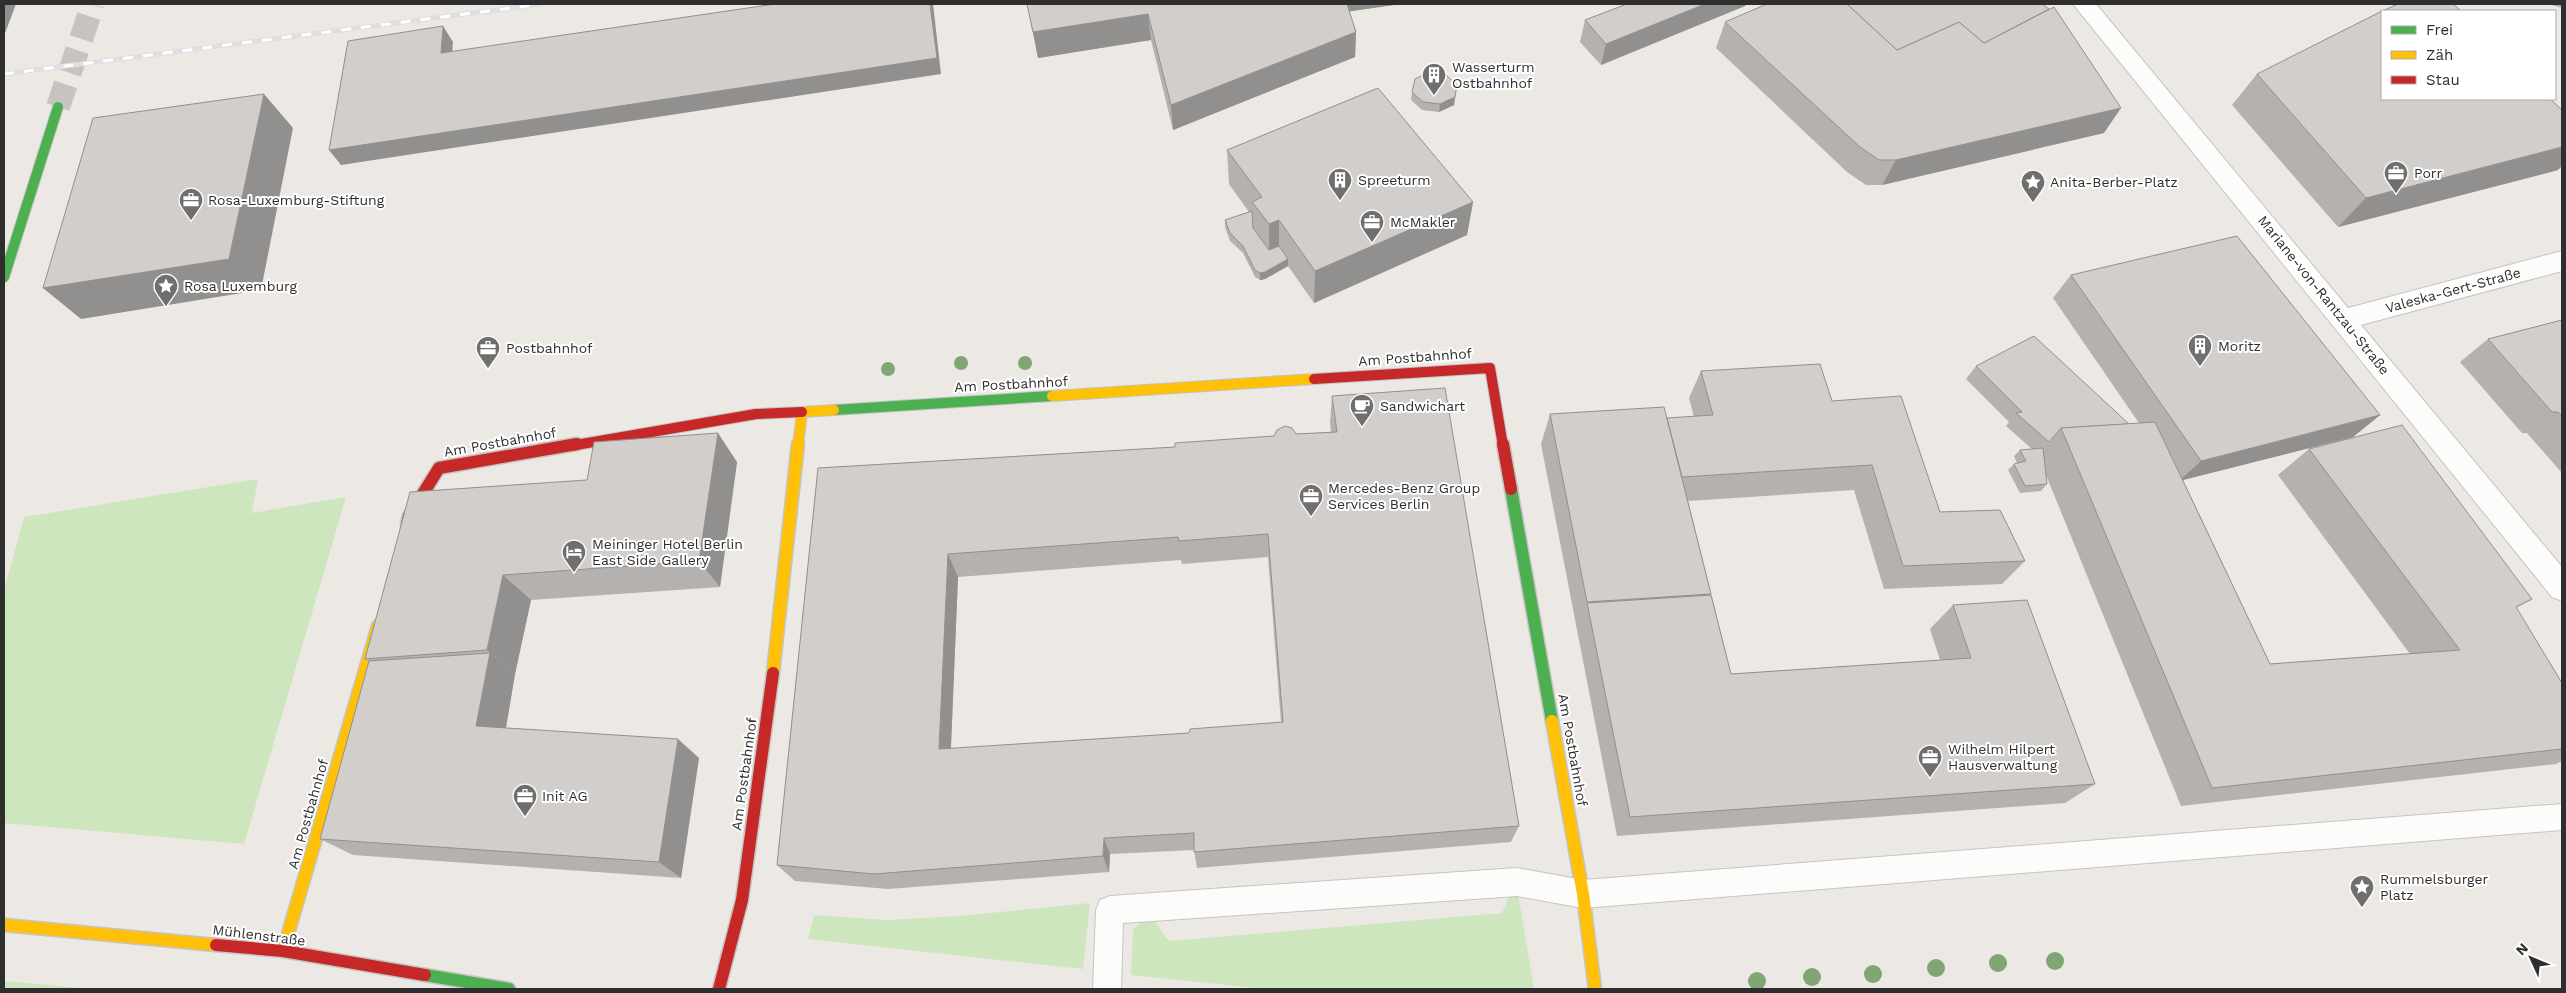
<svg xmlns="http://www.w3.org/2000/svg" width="2566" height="993" viewBox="0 0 2566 993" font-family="'Work Sans',sans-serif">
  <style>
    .green { fill: #cee6be }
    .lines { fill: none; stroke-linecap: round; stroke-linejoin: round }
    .secondary-tunnel { stroke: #c6c3c0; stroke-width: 24; stroke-dasharray: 24 12; stroke-linecap: butt }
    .lane-casing { stroke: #c5c4c5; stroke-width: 2 }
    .street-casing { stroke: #c5c4c5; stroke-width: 2 }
    .fast-far1-casing { stroke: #c5c4c5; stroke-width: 12 }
    .fast-casing { stroke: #c5c4c5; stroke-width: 15 }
    .slow-far1-casing { stroke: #c5c4c5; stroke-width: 12 }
    .slow-casing { stroke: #c5c4c5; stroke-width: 15 }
    .jam-far1-casing { stroke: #c5c4c5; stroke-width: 12 }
    .jam-casing { stroke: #c5c4c5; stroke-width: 15 }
    .lane { fill: #fcfcfb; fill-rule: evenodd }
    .street { fill: #fcfcfb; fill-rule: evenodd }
    .fast-far1 { stroke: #4caf50; stroke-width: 10 }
    .fast { stroke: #4caf50; stroke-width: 12 }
    .slow-far1 { stroke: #ffc107; stroke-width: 10 }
    .slow { stroke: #ffc107; stroke-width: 12 }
    .jam-far1 { stroke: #c62828; stroke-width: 10 }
    .jam { stroke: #c62828; stroke-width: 12 }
    .rail-casing { stroke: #dfdfe1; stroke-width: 5 }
    .rail { stroke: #fff; stroke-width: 3; stroke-dasharray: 10; stroke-linecap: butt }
    .tree { fill: #82a575 }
    .wall { fill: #b4b1af; fill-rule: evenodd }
    .shaded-wall { fill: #92908e }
    .building { fill: #d1cecb; stroke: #92908e; fill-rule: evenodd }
    .labels { text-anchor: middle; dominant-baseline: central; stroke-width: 4; stroke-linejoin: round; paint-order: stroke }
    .poi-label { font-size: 14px; fill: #2e2e2e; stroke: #fff; text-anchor: start }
    .street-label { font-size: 14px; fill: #2e2e2e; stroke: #fff }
  </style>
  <rect width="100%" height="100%" fill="#ece8e4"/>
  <!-- green -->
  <g class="green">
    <polygon points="258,479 252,513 346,497 244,844 4,823 4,590 24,517"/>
    <polygon points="1518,893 1534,989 1264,989 1131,975 1133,930 1141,921 1155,920 1166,938 1171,941 1502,913 1510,895"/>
    <polygon points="1090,903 1083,969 808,939 814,915 887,920 960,916"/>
    <polygon points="4,981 92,989 4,989"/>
  </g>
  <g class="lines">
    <!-- secondary-tunnel -->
    <polyline class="secondary-tunnel" points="58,107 93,4"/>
    <defs>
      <polygon id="lane" points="2562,804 2562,830 1583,908 1517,896 1123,923 1121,989 1093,989 1096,910 1100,900 1110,896 1517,868 1583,880"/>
      <polygon id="street" points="2073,4 2096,4 2348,308 2562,251 2562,271 2361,325 2562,567 2562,601 2552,597"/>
      <g id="fast-far1">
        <polyline points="4,277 58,107"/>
        <polyline points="834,410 1052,396"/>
      </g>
      <g id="fast">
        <polyline points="1511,489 1552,721"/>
        <polyline points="425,975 509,989"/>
      </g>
      <g id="slow-far1">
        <polyline points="1052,396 1314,379"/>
        <polyline points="798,446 802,412 834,410"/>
      </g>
      <g id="slow">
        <polyline points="773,673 798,444"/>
        <polyline points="1552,721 1583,894 1595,989"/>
        <polyline points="4,925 216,945"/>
        <polyline points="283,951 378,626"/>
      </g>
      <g id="jam-far1">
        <polyline points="1314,379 1490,368 1503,446"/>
        <polyline points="570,446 756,414 802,412"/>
      </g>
      <g id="jam">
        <polyline points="1503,444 1511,489"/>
        <polyline points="407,525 409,516 439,468 577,444"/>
        <polyline points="216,945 283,951 425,975"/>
        <polyline points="719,989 742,900 773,673"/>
      </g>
    </defs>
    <!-- lane casing -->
    <use href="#lane" class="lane-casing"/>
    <!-- street casing -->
    <use href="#street" class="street-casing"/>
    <!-- fast-far1 casing -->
    <use href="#fast-far1" class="fast-far1-casing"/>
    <!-- fast casing -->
    <use href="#fast" class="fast-casing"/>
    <!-- slow-far1 casing -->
    <use href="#slow-far1" class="slow-far1-casing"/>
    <!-- slow casing -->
    <use href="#slow" class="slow-casing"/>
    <!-- jam-far1 casing -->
    <use href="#jam-far1" class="jam-far1-casing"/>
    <!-- jam casing -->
    <use href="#jam" class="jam-casing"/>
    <!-- lane -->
    <use href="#lane" class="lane"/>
    <!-- street -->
    <use href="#street" class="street"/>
    <!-- fast-far1 -->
    <use href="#fast-far1" class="fast-far1"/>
    <!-- fast -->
    <use href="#fast" class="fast"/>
    <!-- slow-far1 -->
    <use href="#slow-far1" class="slow-far1"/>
    <!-- slow -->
    <use href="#slow" class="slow"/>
    <!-- jam-far1 -->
    <use href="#jam-far1" class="jam-far1"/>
    <!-- jam -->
    <use href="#jam" class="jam"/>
    <defs>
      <polyline id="rail" points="4,74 542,4"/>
    </defs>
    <!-- rail casing -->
    <use href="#rail" class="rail-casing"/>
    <!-- rail -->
    <use href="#rail" class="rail"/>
  </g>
  <!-- trees -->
  <g class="tree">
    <circle cx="961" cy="363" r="7"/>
    <circle cx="1025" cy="363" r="7"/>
    <circle cx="888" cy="369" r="7"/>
    <circle cx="2055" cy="961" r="9"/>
    <circle cx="1998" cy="963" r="9"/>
    <circle cx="1936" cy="968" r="9"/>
    <circle cx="1873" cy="974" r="9"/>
    <circle cx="1812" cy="977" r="9"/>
    <circle cx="1757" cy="981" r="9"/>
  </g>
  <!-- wall -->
  <g class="wall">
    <polygon points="1027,4 1401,4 1349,11 1356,32 1355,57 1173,130 1151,40 1038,58"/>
    <polygon points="1627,4 1746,4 1745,6 1601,65 1580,42 1585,20"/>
    <polygon points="2548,4 2562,4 2562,8"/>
    <polygon points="1725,22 2104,133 1882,185 1866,185 1847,172 1716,48"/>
    <polygon points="2257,74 2558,170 2338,227 2232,105"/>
    <polygon points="1457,85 1454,105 1439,112 1422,110 1411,100 1412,92"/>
    <polygon points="1227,150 1473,202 1467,235 1314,303 1288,266 1265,279 1260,280 1255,277 1243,253 1230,241 1225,227 1225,220 1249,212 1229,184"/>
    <polygon points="2071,275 2380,415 2353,437 2183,480 2270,664 2410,654 2278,475 2309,449 2532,599 2516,608 2562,683 2562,761 2556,764 2181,806 2046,475 2047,484 2041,491 2020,493 2008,470 2014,464 2017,463 2014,456 2020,450 2032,449 2006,426 2009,422 1966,379 1976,366 2129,424 2139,423 2053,298"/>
    <polygon points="2562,320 2562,473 2527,433 2522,433 2460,362 2488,339"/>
    <polygon points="1701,371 1832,401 1940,512 2025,561 2002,584 1884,589 1854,490 1688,501 1731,674 1940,660 1930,629 1953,605 2095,784 2065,803 1617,836 1541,444 1550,414 1667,418 1694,417 1689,398"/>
    <path d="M1332,396L1519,826L1511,842L1197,868L1194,850L1110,854L1109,872L888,889L795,881L777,865L818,468L1175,447L1296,434L1331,432L1330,422ZM1268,557L1281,722L1189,733L951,749L958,577L1181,560L1182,564Z"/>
    <polygon points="737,462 720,587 531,600 515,674 506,728 699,758 681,878 353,855 320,839 369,661 365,659 587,480"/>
  </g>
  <!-- shaded-wall -->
  <g class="shaded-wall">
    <polygon points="4,4 16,4 4,36"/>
    <polygon points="930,4 933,4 941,74 341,165 329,150"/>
    <polygon points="1340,4 1401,4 1339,13"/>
    <polygon points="1705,4 1746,4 1745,6 1601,65 1606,44"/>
    <polygon points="1148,14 1151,40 1038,58 1033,32"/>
    <polygon points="443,26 453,42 451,68 441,53"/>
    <polygon points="1356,32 1355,57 1173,130 1171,105"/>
    <polygon points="264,94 293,128 261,290 81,319 43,288"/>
    <polygon points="1455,97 1454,105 1439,112 1440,104"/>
    <polygon points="2121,108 2104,133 1882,185 1896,160"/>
    <polygon points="2562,147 2562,166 2558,170 2338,227 2366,198"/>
    <polygon points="1473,202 1467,235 1314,303 1315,271"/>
    <polygon points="1279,220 1279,254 1269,257 1269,224"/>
    <polygon points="1288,259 1288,266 1265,279 1260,280 1260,273"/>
    <polygon points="2380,415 2353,437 2179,481 2201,461"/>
    <polygon points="718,433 737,462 720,587 699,561"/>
    <polygon points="948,554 958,577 950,768 939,749"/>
    <polygon points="503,575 531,600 515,674 487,650"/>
    <polygon points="490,653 515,674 503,745 476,726"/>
    <polygon points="678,739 699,758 681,878 659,862"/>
    <polygon points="1104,838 1110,854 1109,872 1103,856"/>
  </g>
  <!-- building -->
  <g class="building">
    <polygon points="775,4 930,4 937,58 329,150 348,41 443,26 441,53"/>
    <polygon points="1027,4 1347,4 1356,32 1171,105 1148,14 1033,32"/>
    <polygon points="1627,4 1705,4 1606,44 1585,20"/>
    <polygon points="1767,4 1847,4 1897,50 1959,22 1984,43 2054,7 2121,108 1896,160 1879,160 1860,147 1725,22"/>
    <polygon points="1847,4 2042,4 2049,9 1984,43 1959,22 1897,50"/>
    <polygon points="2398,4 2453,4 2461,11 2382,11"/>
    <polygon points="2382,11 2382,99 2550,99 2562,110 2562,147 2366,198 2257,74"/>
    <polygon points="1429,72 1446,75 1457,85 1455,97 1440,104 1423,102 1412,92 1415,79"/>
    <polygon points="1378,88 1473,202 1315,271 1279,220 1269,224 1252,202 1262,197 1227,150"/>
    <polygon points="264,94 229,259 43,288 93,118"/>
    <polygon points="1252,211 1253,228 1269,250 1279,246 1288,259 1265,272 1260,273 1255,270 1243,246 1230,233 1225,220"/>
    <polygon points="2237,236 2380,415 2201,461 2071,275"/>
    <polygon points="2562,320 2562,416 2558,412 2552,412 2488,339"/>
    <polygon points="2034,336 2129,424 2061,428 2049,442 2016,413 2022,412 1976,366"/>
    <polygon points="1820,364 1832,401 1901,396 1940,512 2000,510 2025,561 1903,566 1872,465 1682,477 1667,418 1713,415 1701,371"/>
    <path d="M1445,388L1519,826L1194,852V833L1104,838L1103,856L874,874L777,865L818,468L1175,447V443L1274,436L1277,430L1285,426L1292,428L1296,434L1337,432L1332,396ZM1268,534L1283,722L1190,729L1189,733L939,749L948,554L1178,537L1179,541Z"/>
    <polygon points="1664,407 1711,594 1587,602 1550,414"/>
    <polygon points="2155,422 2270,664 2460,650 2309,449 2402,425 2532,599 2516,607 2562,683 2562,749 2212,788 2061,428"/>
    <polygon points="718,433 699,561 503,575 487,650 365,659 410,492 587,480 594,442"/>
    <polygon points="2043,448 2047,484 2025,486 2014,464 2026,461 2020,450"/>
    <polygon points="1711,595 1731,674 1971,658 1953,605 2027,600 2095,784 1630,817 1587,603"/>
    <polygon points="490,653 476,726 678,739 659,862 320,839 369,661"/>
  </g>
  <!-- icons -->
  <defs>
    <symbol id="building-pin" viewBox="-11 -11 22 30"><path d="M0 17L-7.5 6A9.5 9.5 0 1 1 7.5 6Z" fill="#706f6e" stroke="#fff"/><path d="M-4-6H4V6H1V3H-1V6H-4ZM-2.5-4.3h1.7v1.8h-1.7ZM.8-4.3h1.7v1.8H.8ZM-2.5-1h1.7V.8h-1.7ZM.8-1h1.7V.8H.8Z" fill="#fff"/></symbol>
    <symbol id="office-pin" viewBox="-11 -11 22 30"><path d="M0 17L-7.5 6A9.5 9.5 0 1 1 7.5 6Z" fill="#706f6e" stroke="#fff"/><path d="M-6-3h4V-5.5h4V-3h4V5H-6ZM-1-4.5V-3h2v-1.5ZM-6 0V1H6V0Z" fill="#fff"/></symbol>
    <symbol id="sight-pin" viewBox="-11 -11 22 30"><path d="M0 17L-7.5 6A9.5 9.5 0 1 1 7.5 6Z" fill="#706f6e" stroke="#fff"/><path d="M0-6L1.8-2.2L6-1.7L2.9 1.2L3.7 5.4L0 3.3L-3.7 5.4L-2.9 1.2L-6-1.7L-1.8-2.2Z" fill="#fff"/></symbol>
    <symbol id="cafe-pin" viewBox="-11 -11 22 30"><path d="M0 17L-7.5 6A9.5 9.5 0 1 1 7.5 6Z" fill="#706f6e" stroke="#fff"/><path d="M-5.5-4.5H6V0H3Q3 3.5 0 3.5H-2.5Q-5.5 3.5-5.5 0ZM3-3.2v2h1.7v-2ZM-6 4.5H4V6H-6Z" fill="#fff"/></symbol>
    <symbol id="hotel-pin" viewBox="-11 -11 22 30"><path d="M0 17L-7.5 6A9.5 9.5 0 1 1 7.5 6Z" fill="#706f6e" stroke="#fff"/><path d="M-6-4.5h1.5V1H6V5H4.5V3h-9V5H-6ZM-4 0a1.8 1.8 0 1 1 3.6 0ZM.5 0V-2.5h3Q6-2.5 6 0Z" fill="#fff"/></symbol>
  </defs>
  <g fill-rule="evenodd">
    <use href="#building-pin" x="1420" y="61" width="28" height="38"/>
    <use href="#office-pin" x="2382" y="159" width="28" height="38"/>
    <use href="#building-pin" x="1326" y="166" width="28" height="38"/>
    <use href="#sight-pin" x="2019" y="168" width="28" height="38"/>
    <use href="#office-pin" x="177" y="186" width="28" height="38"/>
    <use href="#office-pin" x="1358" y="208" width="28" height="38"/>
    <use href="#sight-pin" x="152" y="272" width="28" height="38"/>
    <use href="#building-pin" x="2186" y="332" width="28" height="38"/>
    <use href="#office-pin" x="474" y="334" width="28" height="38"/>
    <use href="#cafe-pin" x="1348" y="392" width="28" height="38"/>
    <use href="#office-pin" x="1297" y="482" width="28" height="38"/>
    <use href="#hotel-pin" x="560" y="538" width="28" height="38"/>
    <use href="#office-pin" x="1916" y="743" width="28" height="38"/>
    <use href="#office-pin" x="511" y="782" width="28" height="38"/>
    <use href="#sight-pin" x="2348" y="873" width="28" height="38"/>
  </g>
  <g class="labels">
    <!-- poi labels -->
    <g class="poi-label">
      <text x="1452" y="67">Wasserturm<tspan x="1452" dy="16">Ostbahnhof</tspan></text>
      <text x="2414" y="173">Porr</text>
      <text x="1358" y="180">Spreeturm</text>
      <text x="2050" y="182">Anita-Berber-Platz</text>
      <text x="208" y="200">Rosa-Luxemburg-Stiftung</text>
      <text x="1390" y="222">McMakler</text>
      <text x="184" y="286">Rosa Luxemburg</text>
      <text x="2218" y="346">Moritz</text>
      <text x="506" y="348">Postbahnhof</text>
      <text x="1380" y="406">Sandwichart</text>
      <text x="1328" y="488">Mercedes-Benz Group<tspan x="1328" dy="16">Services Berlin</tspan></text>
      <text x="592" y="544">Meininger Hotel Berlin<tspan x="592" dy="16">East Side Gallery</tspan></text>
      <text x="1948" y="749">Wilhelm Hilpert<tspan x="1948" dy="16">Hausverwaltung</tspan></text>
      <text x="542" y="796">Init AG</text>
      <text x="2380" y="879">Rummelsburger<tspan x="2380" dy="16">Platz</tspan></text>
    </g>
    <!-- street labels -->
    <g class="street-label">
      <text transform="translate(2453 290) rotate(-15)">Valeska-Gert-Straße</text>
      <text transform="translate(2324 295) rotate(51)">Mariane-von-Rantzau-Straße</text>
      <text transform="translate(1415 357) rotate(-4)">Am Postbahnhof</text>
      <text transform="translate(1011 384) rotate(-3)">Am Postbahnhof</text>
      <text transform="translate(500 442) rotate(-10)">Am Postbahnhof</text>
      <text transform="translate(1573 750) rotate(80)">Am Postbahnhof</text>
      <text transform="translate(744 774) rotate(-82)">Am Postbahnhof</text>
      <text transform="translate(308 814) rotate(-74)">Am Postbahnhof</text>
      <text transform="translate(259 935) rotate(7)">Mühlenstraße</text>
    </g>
  </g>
  <!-- border -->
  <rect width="2566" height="993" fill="none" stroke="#2e2e2e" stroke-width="10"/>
  <!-- legend -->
  <rect x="2381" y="10" width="175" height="90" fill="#ffffff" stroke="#ababab"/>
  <rect x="2391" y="26" width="25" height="8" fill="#4caf50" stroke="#ababab"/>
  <text x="2426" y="35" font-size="15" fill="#2e2e2e">Frei</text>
  <rect x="2391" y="51" width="25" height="8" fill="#ffc107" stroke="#ababab"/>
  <text x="2426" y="60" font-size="15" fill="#2e2e2e">Zäh</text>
  <rect x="2391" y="76" width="25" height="8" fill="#c62828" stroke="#ababab"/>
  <text x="2426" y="85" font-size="15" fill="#2e2e2e">Stau</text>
  <!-- north arrow -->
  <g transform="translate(2531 958) rotate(314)" stroke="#ffffff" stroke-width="4" paint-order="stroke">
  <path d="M0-4L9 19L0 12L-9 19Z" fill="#2e2e2e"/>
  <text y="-8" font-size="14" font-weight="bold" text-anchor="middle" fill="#2e2e2e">N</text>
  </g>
</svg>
